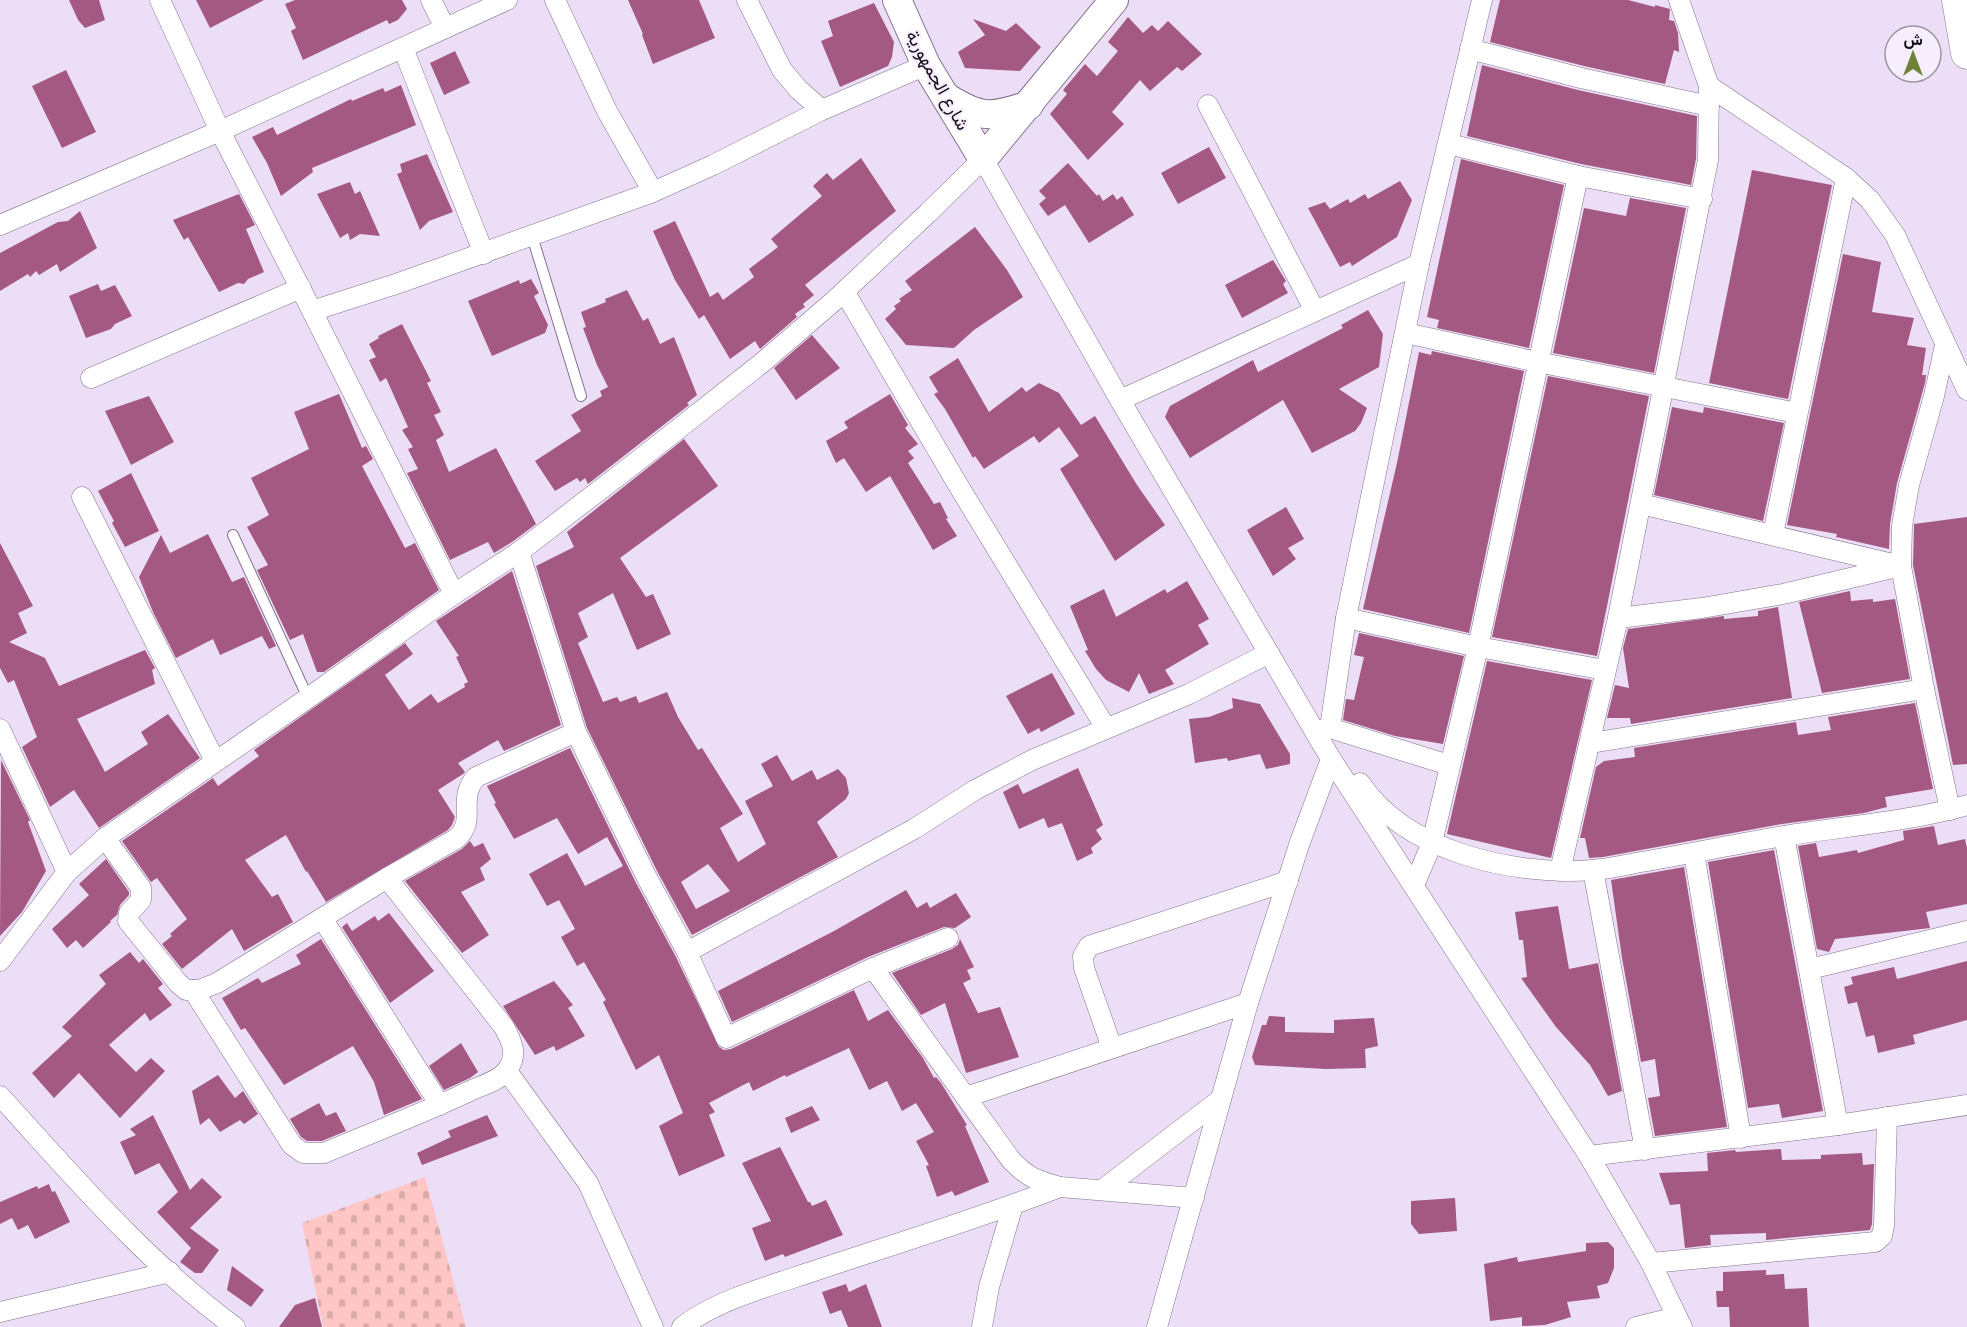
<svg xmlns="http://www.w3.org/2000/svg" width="1967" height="1327" viewBox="0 0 1967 1327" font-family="Raleway,Vazirmatn,sans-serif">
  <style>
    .cemetery { fill: url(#cemetery-stones) }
    .building { fill: #a35982; fill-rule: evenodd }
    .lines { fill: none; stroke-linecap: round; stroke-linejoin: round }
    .lane-casing { stroke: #82748b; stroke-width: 12 }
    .street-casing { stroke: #82748b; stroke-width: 21 }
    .secondary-casing { stroke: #82748b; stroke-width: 30 }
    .primary-casing { stroke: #82748b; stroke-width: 33 }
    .lane { stroke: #fff; stroke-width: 10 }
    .street { stroke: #fff; stroke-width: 20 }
    .secondary { stroke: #fff; stroke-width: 28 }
    .primary { stroke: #fff; stroke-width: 32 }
    .labels { text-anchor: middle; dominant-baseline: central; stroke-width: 4.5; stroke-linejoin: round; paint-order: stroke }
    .street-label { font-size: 18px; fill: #130e16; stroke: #f7eefd }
  </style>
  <defs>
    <pattern id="cemetery-stones" width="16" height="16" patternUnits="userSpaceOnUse" patternTransform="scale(1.5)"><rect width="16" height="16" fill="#fec7c5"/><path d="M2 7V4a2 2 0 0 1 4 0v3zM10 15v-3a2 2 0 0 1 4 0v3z" fill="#d9aaa8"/></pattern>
  </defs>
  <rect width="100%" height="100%" fill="#eddef7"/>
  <!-- cemetery -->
  <polygon class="cemetery" points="425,1177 466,1327 323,1327 302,1223"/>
  <!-- building -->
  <g class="building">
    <polygon points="69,0 99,0 105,20 85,28 78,20"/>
    <polygon points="196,0 264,0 210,28"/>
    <polygon points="295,0 402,0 407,9 398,20 389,24 387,20 303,60 291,31 296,28 285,4"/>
    <polygon points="628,0 699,0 715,38 653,64 642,35 643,34"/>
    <polygon points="1500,0 1628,0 1655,7 1655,5 1670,9 1669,20 1674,21 1678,33 1679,52 1674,50 1665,84 1584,66 1490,42"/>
    <polygon points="874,3 894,42 892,57 888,66 840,87 821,41 833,36 828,21"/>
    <polygon points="1128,17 1143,33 1152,25 1158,31 1168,21 1202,54 1182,71 1177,67 1150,91 1140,80 1112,112 1124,124 1088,160 1050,114 1067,94 1063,90 1085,64 1097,76 1118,51 1108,42"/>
    <polygon points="973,19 1006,31 1016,23 1041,47 1020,71 965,68 958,52 985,35"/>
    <polygon points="455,51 470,83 444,95 430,63"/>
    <polygon points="1482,65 1578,90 1697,116 1696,159 1691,185 1581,164 1467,136"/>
    <polygon points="66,70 96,132 62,148 32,86"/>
    <polygon points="401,85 416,125 312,168 313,172 281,196 267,163 252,137 273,127 277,135 351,99 352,101 383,88 385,92"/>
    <polygon points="1209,147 1226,178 1178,204 1161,173"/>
    <polygon points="427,154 453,212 429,221 420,230 397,174 402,172 400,164"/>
    <polygon points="861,158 896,211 805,285 814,295 803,304 805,307 795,314 797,317 760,349 755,341 730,359 704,315 699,319 675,280 653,231 675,221 710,297 718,292 723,300 754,277 749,269 778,247 771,239 822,196 813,186 827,173 833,180"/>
    <polygon points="1461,159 1564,185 1529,348 1437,328 1439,320 1427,317"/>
    <polygon points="1068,163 1097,196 1099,194 1103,201 1113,194 1117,200 1122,196 1134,215 1089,243 1065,205 1048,216 1039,204 1046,198 1039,191"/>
    <polygon points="1752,170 1832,185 1788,399 1709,383"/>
    <polygon points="1400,181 1412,200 1397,237 1352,266 1350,262 1340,267 1308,208 1325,202 1330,209 1348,199 1350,203 1365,194 1368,199"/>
    <polygon points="350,182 355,194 360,191 380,236 360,234 350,240 348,233 340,238 317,194"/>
    <polygon points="239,194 255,225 246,229 264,272 248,279 244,284 238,283 219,292 188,237 184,240 173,220"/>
    <polygon points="1630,198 1686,208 1654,373 1553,353 1584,208 1626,216"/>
    <polygon points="80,211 97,248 60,272 57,264 39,275 36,271 30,277 28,274 0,291 0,253 58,222 68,221"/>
    <polygon points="975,227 1007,270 1023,297 974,330 954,348 906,345 885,319 896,309 894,306 901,301 899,299 912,290 905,281"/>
    <polygon points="1843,254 1881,262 1872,312 1914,318 1907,345 1926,348 1922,375 1926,375 1925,383 1897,483 1890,524 1889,549 1836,537 1837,534 1787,525"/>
    <polygon points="1273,260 1286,281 1283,284 1288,293 1242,318 1225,285"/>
    <polygon points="531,279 539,293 534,296 548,325 545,333 492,356 468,301 519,280 520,284"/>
    <polygon points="98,284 101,291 115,285 132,316 115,324 111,329 86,338 69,296"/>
    <polygon points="627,290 643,321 648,318 660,344 674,337 697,395 687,403 689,405 588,484 585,478 580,482 577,478 555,491 535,461 581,431 571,415 602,396 600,391 608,387 597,365 583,328 586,327 581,312 606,302 605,299"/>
    <polygon points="1368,310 1383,334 1379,367 1339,389 1367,408 1361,423 1355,431 1312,453 1283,400 1190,458 1165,417 1170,406 1253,360 1258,372 1343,328 1341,325"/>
    <polygon points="402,324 431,381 427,383 441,412 434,415 444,435 436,440 449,472 496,448 536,524 512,542 494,553 488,542 450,560 407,473 418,469 408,449 413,447 402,430 408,427 386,378 380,382 369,360 376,357 369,344 379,338 378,336"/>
    <polygon points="812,335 840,368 796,400 774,368"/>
    <polygon points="1432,351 1524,371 1469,633 1363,609 1397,463 1419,352 1431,355"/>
    <polygon points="958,358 989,412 1022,387 1026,392 1039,383 1059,393 1081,425 1095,416 1137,485 1165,525 1115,561 1060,469 1079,456 1059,427 1039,443 1034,436 984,469 975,456 973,458 945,409 934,394 938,392 929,377"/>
    <polygon points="1548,376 1649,396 1597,656 1492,637"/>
    <polygon points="339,394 362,448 366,446 373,459 362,466 405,548 415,543 439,590 324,672 317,672 303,634 290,640 257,570 268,565 247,527 269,515 251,478 309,449 294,412"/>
    <polygon points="890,394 908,425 905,428 918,444 908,451 914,458 908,463 934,504 940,502 948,518 946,519 957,536 933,550 890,476 866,492 844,458 836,463 826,441 848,428 844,422"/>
    <polygon points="149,396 174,442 131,465 105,411"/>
    <polygon points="1672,407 1703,413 1704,407 1784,423 1763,521 1654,495"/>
    <path d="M684,439L718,486L620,558L646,597L653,594L671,634L637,650L613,593L578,613L588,637L578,643L603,702L617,697L620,702L636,696L639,703L667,692L678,717L698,750L702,748L743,814L720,828L738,862L766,844L745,801L773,786L761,764L777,755L792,781L812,770L817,780L838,769L846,778L849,793L846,799L817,822L838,857L692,935L657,871L587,728L536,566L574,547L567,532ZM708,864L730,891L696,909L681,882Z"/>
    <polygon points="131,473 159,531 125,547 112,523 114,521 98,491"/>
    <polygon points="1286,507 1304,539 1288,548 1296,559 1273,576 1247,530"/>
    <polygon points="1967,517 1967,764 1953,765 1913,565 1914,527 1914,524"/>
    <polygon points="208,534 232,582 244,577 276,646 269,649 262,636 220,655 213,639 176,658 153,612 139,577 161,535 170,553"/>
    <polygon points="0,543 33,606 18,613 27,633 9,642 45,658 59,686 145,650 155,668 152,670 155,684 77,719 105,772 148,744 141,732 168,714 200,758 99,828 74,790 50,807 22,747 37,737 14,680 8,683 0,668"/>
    <polygon points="512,571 561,725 504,751 498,740 458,763 465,772 463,774 438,790 455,817 452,825 448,830 326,902 307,871 306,872 286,835 245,860 272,897 278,894 293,922 244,951 232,929 182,969 162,944 172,936 170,934 187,919 157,878 151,882 122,841 213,778 218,786 259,756 254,750 405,643 413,654 385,675 409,710 431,694 438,703 465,687 464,684 468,682 456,657 459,656 436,621"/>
    <polygon points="1187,581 1209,619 1198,625 1209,644 1165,670 1174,684 1149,694 1139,673 1129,692 1106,680 1096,669 1085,651 1088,650 1070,606 1104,589 1116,617 1165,589 1167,593"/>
    <polygon points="1850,591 1851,601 1873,599 1873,602 1895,599 1910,679 1822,693 1799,602"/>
    <polygon points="1778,607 1792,698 1631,724 1630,718 1607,718 1615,685 1629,688 1623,648 1628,629 1724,616 1724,619 1758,616 1758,611"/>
    <polygon points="1359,633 1464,656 1443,744 1395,736 1343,720 1346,699 1354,700 1364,657 1354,655"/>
    <polygon points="1487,661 1592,680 1551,858 1447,834"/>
    <polygon points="1052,673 1075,714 1041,732 1039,728 1028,734 1006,696"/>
    <polygon points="1232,698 1260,704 1290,754 1290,764 1266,769 1260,754 1228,761 1227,758 1195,763 1189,719 1209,717 1233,708"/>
    <polygon points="1915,703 1933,789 1885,797 1887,807 1864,813 1782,824 1603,857 1589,858 1585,838 1580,838 1596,767 1604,761 1635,757 1634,748 1796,722 1798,735 1831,730 1828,717"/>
    <polygon points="570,748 635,881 676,957 719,1047 724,1050 731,1049 854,990 868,1021 888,1010 923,1058 934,1078 936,1077 941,1083 967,1125 965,1126 989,1182 955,1196 952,1191 937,1197 926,1166 929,1165 916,1141 934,1132 916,1103 902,1111 887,1081 869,1090 849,1048 786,1077 785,1075 753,1091 749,1082 709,1103 715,1112 709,1115 725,1156 679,1176 659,1126 683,1113 659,1055 636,1070 603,1002 606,1000 584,962 577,966 561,937 575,929 559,900 547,906 529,874 567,853 585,886 623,866 607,837 578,854 557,818 514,839 494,804 496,803 487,786"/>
    <polygon points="1,760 30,820 28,822 46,871 22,912 0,936"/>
    <polygon points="1078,768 1103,825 1096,830 1102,839 1091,848 1093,853 1077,861 1062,823 1048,828 1044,818 1019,829 1003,792 1018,784 1023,794"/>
    <polygon points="1934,826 1938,845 1965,839 1967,848 1967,904 1926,912 1930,928 1844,938 1835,939 1829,952 1817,949 1798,846 1816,843 1819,857 1857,850 1858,853 1904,840 1903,831"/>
    <polygon points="470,841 474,847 483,843 491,859 480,868 485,880 461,892 489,935 462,953 405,881 462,849"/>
    <polygon points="1774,850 1823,1111 1782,1118 1779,1104 1748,1108 1708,862"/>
    <polygon points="106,859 129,892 129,895 120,905 117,915 110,921 111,922 83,948 76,940 67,948 52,929 89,895 79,884"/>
    <polygon points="1684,867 1727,1127 1655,1136 1648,1098 1660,1096 1655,1059 1641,1062 1622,958 1611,880"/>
    <polygon points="906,890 917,908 927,902 930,908 956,893 971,917 955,928 944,927 868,957 732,1022 718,991 834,931"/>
    <polygon points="1558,906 1569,969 1598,963 1622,1091 1608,1096 1590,1065 1556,1027 1521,978 1527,977 1523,940 1519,940 1515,912"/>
    <polygon points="389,913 434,971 390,1003 342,927 347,923 352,931 375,916 378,921"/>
    <polygon points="321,939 422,1099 384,1115 374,1082 353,1046 284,1085 245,1028 241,1030 222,998 258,978 262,983 301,964 296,955"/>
    <polygon points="960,939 974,967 967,970 971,979 963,983 978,1013 1000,1007 1019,1057 966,1073 945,1003 921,1015 892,973 952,949 958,945"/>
    <polygon points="130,952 139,963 143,959 163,984 158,988 172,1005 150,1021 145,1013 109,1045 136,1072 151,1058 165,1071 120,1118 79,1073 54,1098 32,1073 72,1036 62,1027 106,984 99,975"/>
    <polygon points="1967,961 1967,1020 1913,1035 1915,1044 1878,1053 1874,1035 1866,1037 1857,1002 1848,1004 1844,987 1853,984 1851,977 1894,967 1897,979"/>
    <polygon points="554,981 573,1005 568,1008 585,1036 556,1051 554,1046 535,1055 503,1006"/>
    <polygon points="1269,1016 1285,1017 1285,1032 1334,1033 1334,1020 1374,1018 1378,1046 1365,1049 1366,1068 1326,1069 1255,1065 1252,1057 1262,1025 1266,1025"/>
    <polygon points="461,1043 478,1072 470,1078 444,1090 429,1066"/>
    <polygon points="218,1075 235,1098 243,1091 258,1114 244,1124 240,1120 220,1132 209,1118 200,1125 192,1091"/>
    <polygon points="319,1103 326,1116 336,1112 346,1131 322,1141 307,1141 301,1137 290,1119"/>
    <polygon points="812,1106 820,1120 791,1133 785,1118"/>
    <polygon points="153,1115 190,1190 202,1178 222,1197 190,1228 219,1250 202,1273 195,1273 180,1262 191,1248 157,1212 178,1192 159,1163 135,1175 120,1142 136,1135 130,1129"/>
    <polygon points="487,1115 498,1136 422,1165 417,1153 451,1137 448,1131"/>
    <polygon points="780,1147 808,1202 810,1202 812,1206 826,1200 843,1235 785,1257 783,1254 765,1261 752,1228 771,1221 742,1163"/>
    <polygon points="1781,1149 1782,1160 1821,1159 1821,1155 1862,1153 1863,1165 1874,1164 1872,1224 1870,1230 1766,1240 1766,1233 1710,1235 1711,1245 1685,1248 1680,1204 1670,1205 1659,1173 1708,1171 1707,1153 1735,1150 1736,1152"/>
    <polygon points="49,1184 52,1192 55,1191 70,1222 35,1239 28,1225 18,1230 12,1218 0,1224 0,1202 37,1186 38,1189"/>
    <polygon points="1455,1198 1457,1231 1419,1234 1411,1224 1411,1201"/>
    <polygon points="1608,1242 1614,1248 1614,1268 1608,1283 1597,1286 1600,1298 1567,1302 1571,1317 1545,1325 1522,1326 1522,1317 1490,1321 1484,1264 1517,1257 1518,1262 1586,1251 1586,1243"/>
    <polygon points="232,1266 264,1290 251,1307 227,1290"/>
    <polygon points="1766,1270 1766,1275 1784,1274 1785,1289 1807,1288 1809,1327 1730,1327 1729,1307 1717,1307 1716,1291 1723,1291 1723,1272"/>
    <polygon points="846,1284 849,1292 866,1284 882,1327 848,1327 841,1310 830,1314 822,1292"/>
    <polygon points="315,1298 322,1327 279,1327 295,1305"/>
  </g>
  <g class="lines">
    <defs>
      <g id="lane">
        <polyline points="532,236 581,396"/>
        <polyline points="233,535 308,698"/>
      </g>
      <g id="street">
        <polyline points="160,0 220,131 312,311 454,594"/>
        <polyline points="431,0 445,28"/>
        <polyline points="555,0 607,111 653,192"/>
        <polyline points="747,0 782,70 799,90 822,110"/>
        <polyline points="403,48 484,254"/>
        <polyline points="1470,49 1581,78 1709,106"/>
        <polyline points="1709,86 1846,178 1870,200 1895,235 1967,390"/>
        <polyline points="1208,105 1315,311"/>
        <polyline points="1449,144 1578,176 1702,199"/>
        <polyline points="0,225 220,131 507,0"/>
        <polyline points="844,291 958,485 1106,728"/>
        <polyline points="312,311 399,283 653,192 713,165 822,110 926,65"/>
        <polyline points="1406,333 1537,362 1797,413"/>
        <polyline points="91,378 301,288"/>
        <polyline points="1120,400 1419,264"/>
        <polyline points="82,497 215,761"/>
        <polyline points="1641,504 1901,566 1924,689 1950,810"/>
        <polyline points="1773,534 1846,178"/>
        <polyline points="519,552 576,732 646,876 687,952 726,1038 873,968 948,938"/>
        <polyline points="1346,618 1478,647 1605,670"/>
        <polyline points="1618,618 1702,608 1783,594 1901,566 1902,526 1909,485 1934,396 1945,345"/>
        <polyline points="1330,728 1449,765"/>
        <polyline points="0,729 67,872"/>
        <polyline points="1315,731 1330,728 1346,618 1419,264 1482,0"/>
        <polyline points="1591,743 1924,689"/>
        <path d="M1360,783C1406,852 1514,876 1592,870C1608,869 1625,865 1641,862C1689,854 1736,844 1784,836C1845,826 1907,822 1967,805"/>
        <polyline points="1784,836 1838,1125"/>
        <path d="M105,838L141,888V900L129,913L128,921L178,983L186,990H199L217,983L387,878L456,839C478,820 456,801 476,777L576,732"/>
        <polyline points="1694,853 1741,1138"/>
        <polyline points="1593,870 1645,1150"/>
        <polyline points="1560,871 1618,618 1708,160 1709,86 1679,0"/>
        <polyline points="1414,885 1432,843 1478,647 1578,176"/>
        <polyline points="322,918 440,1105"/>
        <polyline points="687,952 914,829 975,790 1032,760 1189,694 1269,653"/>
        <polyline points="0,961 67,872 105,838 308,698 454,594 519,552 635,463 763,362 835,300 928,213 983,159 1120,400 1331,759 1589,1156 1651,1263 1682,1327"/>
        <path d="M873,968L1011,1160C1027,1177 1037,1181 1060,1187L1194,1198"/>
        <polyline points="1810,969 1967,931"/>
        <path d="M193,990L292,1145L303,1153H324C373,1132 424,1113 472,1090C483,1085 501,1080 508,1069C518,1054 512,1042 504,1027L387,878"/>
        <polyline points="1112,1048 1084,968 1083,956 1089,946 1288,881"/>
        <polyline points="507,1071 588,1183 653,1327"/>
        <path d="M0,1096C74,1177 146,1262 235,1327"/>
        <polyline points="966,1097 1248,1003"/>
        <polyline points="1589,1156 1838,1125 1967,1105"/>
        <polyline points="1102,1190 1221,1099"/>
        <polyline points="1651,1263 1875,1242 1882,1236 1884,1225 1887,1117"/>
        <polyline points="0,1312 170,1272"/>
        <path d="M682,1327C716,1300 776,1284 817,1270C898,1243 980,1218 1060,1187"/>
        <polyline points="982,1327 989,1287 1013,1205"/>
        <polyline points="1157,1327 1248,1003 1300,842 1331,759"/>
        <polyline points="1636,1327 1677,1317"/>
      </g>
      <g id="secondary">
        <polyline points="897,0 926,65 983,159 1114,0"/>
        <path d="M946,97C981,119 991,118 1029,105"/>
      </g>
      <polyline id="primary" points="1958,0 1967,53"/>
    </defs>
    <!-- lane casing -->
    <use href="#lane" class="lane-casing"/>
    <!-- street casing -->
    <use href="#street" class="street-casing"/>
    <!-- secondary casing -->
    <use href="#secondary" class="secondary-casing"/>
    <!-- primary casing -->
    <use href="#primary" class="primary-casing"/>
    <!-- lane -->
    <use href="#lane" class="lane"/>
    <!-- street -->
    <use href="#street" class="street"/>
    <!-- secondary -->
    <use href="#secondary" class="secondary"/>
    <!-- primary -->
    <use href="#primary" class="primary"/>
  </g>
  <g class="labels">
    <!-- street labels -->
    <g class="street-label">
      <text transform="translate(938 80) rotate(61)">شارع الجمهورية</text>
    </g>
  </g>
  <!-- north arrow -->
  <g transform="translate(1913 54)"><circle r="28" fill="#f7eefd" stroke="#9c94a1" stroke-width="1.5"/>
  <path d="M0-4.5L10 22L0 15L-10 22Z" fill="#6c8234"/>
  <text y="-9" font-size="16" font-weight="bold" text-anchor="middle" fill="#130e16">ش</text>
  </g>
</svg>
